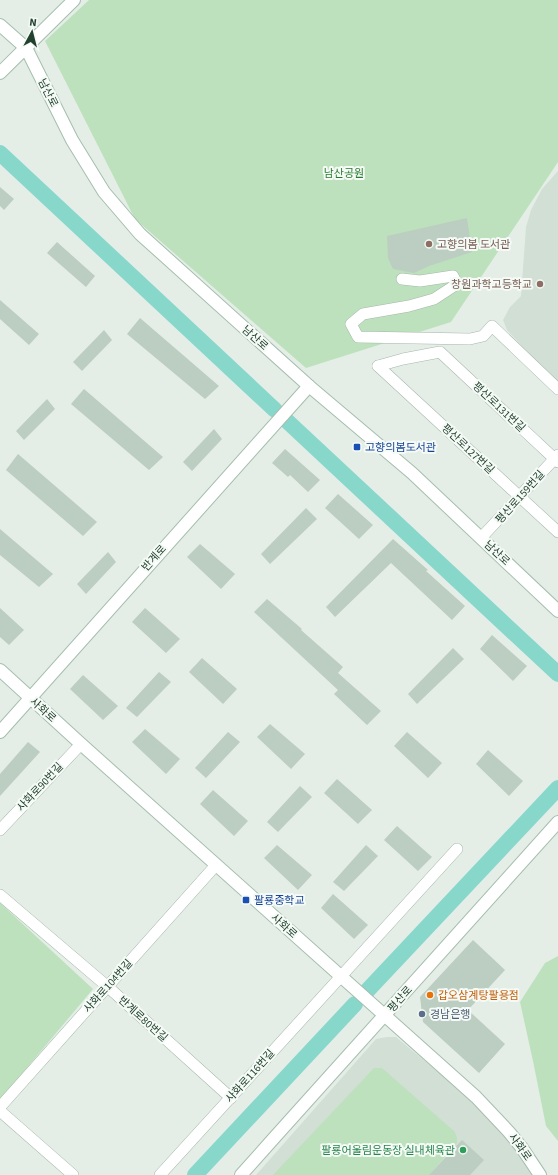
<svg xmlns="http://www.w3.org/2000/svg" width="558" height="1175" viewBox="0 0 558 1175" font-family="'Source Sans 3','Noto Sans KR',sans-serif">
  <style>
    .built { fill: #d2dfd5 }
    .green { fill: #bde1bc }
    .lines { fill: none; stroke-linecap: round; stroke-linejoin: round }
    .river { stroke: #88d7cb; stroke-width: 16 }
    .building { fill: #bccdc1 }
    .street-casing { stroke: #a6b7ac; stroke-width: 12 }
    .secondary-casing { stroke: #a4beae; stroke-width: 14 }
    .street { stroke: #fff; stroke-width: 11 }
    .secondary { stroke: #fff; stroke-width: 12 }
    .education-dot { fill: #8d6e63; stroke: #f5faf6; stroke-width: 1.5 }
    .transit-dot { fill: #1a4fb4; stroke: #f5faf6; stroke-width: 1.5 }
    .food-dot { fill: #e8710a; stroke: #f5faf6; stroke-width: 1.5 }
    .service-dot { fill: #5c6f8a; stroke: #f5faf6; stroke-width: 1.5 }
    .leisure-dot { fill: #2e9e5b; stroke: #f5faf6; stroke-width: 1.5 }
    .labels { text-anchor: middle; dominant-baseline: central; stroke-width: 4; stroke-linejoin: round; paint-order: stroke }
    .street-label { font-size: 11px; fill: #22422f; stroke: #f5faf6 }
    .park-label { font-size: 11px; fill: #287c30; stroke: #f5faf6 }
    .education-label { font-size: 11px; fill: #785e54; stroke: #f5faf6; text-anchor: start }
    .transit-label { font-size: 11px; fill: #164399; stroke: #f5faf6; text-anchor: start }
    .food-label { font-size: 11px; fill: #c56008; stroke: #f5faf6; text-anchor: start }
    .service-label { font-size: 11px; fill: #4e5e75; stroke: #f5faf6; text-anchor: start }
    .leisure-label { font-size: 11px; fill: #27864d; stroke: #f5faf6; text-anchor: end }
  </style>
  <rect width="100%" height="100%" fill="#e4eee7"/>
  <!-- built -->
  <g class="built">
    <polygon points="558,171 558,386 507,330 503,320 510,307 521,296 526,227 531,210 542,189"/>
    <polygon points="387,1037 396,1037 479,1106 539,1175 256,1175 376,1039"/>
  </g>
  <!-- green -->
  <g class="green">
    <polygon points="89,0 558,0 558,162 451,322 306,368 135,219 45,41"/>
    <polygon points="0,903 93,989 0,1100"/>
    <polygon points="558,956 558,1141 546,1126 533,1061 520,1002 545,963"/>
    <polygon points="374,1068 382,1068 455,1132 457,1138 457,1143 429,1175 273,1175"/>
  </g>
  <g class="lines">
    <!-- river -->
    <g class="river">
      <polyline points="0,153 275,410"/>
      <polyline points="287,421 558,674"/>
      <polyline points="366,992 558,788"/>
      <polyline points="195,1175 355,1004"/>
    </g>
  </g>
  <!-- building -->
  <g class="building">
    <polygon points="0,187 14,199 4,210 0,206"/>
    <polygon points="467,218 472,252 429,266 414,273 393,269 388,258 387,236"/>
    <polygon points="57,242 95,276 86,287 47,253"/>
    <polygon points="0,300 39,334 29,345 0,319"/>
    <polygon points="140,318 219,386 205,399 127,334"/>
    <polygon points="104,330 112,340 82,371 73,362"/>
    <polygon points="84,389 163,457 149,470 71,404"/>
    <polygon points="47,399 55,409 24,440 16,431"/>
    <polygon points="214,429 222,439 192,471 183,462"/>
    <polygon points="285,449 320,480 308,492 290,475 288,477 272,463"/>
    <polygon points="18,454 97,522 83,536 6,470"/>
    <polygon points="338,494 373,525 359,539 325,508"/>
    <polygon points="306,508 317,519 270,564 261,554"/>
    <polygon points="0,529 53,574 39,587 0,555"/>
    <polygon points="393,539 428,570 426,571 465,606 452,620 391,563 335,617 326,607"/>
    <polygon points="200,544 235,574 221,589 187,557"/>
    <polygon points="108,552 116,562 86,594 77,584"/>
    <polygon points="267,599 302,629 301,630 343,667 338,673 381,711 367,725 334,694 338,690 254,612"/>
    <polygon points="0,608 24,630 9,645 0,637"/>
    <polygon points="145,608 180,639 166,653 132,622"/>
    <polygon points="492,635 527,666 513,681 480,649"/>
    <polygon points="453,648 464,659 417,704 408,694"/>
    <polygon points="202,658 237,689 223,704 189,672"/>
    <polygon points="159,672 171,682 137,717 126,708"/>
    <polygon points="83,675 118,706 103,720 70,689"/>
    <polygon points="270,724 305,754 291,769 257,737"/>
    <polygon points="145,729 180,759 166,774 132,742"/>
    <polygon points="228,732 240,742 206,778 195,768"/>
    <polygon points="407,732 442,763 428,778 394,746"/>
    <polygon points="28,742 40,752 0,796 0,774"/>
    <polygon points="488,750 523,781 509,796 476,764"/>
    <polygon points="337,779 372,810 358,824 324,793"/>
    <polygon points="300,786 312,797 278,832 267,822"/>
    <polygon points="213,790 248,821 234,836 200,804"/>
    <polygon points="397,826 432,857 418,871 384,840"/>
    <polygon points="277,845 312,875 298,890 264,858"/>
    <polygon points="366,845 378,856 344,891 333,882"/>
    <polygon points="333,894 368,925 354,939 321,908"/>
    <polygon points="473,940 505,970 468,1010 505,1044 479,1073 423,1022 420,997"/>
    <polygon points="462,1140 484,1160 470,1175 429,1175"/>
  </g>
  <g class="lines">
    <defs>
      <g id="street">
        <polyline points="402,279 420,281 453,276 457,284 434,299 409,306 363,314 351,324 358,337 470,339 483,336 492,326 558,389"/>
        <polyline points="378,366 558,532"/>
        <polyline points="378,366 403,359 440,352 558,462"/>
        <polyline points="481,538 558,455"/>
        <polyline points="0,830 81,744"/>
        <polyline points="0,895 108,987 231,1098"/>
        <polyline points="0,1107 216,865"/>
        <polyline points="0,1111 73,1175"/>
        <polyline points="160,1175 457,849"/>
      </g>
      <g id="secondary">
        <polyline points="0,25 26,48 72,140 104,192 140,234 309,386 412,473 558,611"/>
        <polyline points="0,73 74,0"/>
        <polyline points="0,670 81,744 476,1097 509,1132 522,1148 540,1175"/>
        <polyline points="0,732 309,386"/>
        <path d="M241,1175C346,1057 452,940 558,822"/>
      </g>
    </defs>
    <!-- street casing -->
    <use href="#street" class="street-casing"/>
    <!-- secondary casing -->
    <use href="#secondary" class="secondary-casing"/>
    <!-- street -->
    <use href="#street" class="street"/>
    <!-- secondary -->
    <use href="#secondary" class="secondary"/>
  </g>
  <!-- markers -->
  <g class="education-dot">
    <circle cx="429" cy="244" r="4"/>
    <circle cx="540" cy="284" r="4"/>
  </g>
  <g class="transit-dot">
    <rect x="353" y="443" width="8" height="8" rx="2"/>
    <rect x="242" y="896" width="8" height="8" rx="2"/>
  </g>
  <circle class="food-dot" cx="430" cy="995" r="4"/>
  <circle class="service-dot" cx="422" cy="1014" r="4"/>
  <circle class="leisure-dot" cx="463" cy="1150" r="4"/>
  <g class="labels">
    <!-- street labels -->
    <g class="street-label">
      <text transform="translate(48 93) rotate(63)">남산로</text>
      <text transform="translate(255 338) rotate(42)">남산로</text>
      <text transform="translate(499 407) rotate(43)">평산로131번길</text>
      <text transform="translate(468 449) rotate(43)">평산로127번길</text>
      <text transform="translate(520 497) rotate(-48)">평산로159번길</text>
      <text transform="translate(497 553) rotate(43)">남산로</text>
      <text transform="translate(154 558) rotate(-48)">반계로</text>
      <text transform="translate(43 710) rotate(42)">사화로</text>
      <text transform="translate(40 787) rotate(-47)">사화로90번길</text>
      <text transform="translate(284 926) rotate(42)">사화로</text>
      <text transform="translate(108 986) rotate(-48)">사화로104번길</text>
      <text transform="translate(400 999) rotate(-48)">평산로</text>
      <text transform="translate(143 1019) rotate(42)">반계로80번길</text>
      <text transform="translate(250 1076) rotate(-48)">사화로116번길</text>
      <text transform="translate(520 1147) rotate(54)">사화로</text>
    </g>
    <!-- park labels -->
    <g class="park-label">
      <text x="344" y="173">남산공원</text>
    </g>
    <!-- education labels -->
    <g class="education-label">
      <text x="437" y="244">고향의봄 도서관</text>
      <text x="532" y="284" text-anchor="end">창원과학고등학교</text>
    </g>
    <!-- transit labels -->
    <g class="transit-label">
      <text x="365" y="447">고향의봄도서관</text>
      <text x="254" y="900">팔룡중학교</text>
    </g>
    <!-- food labels -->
    <g class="food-label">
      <text x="438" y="995">갑오삼계탕팔용점</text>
    </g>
    <!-- service labels -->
    <g class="service-label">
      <text x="430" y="1014">경남은행</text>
    </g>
    <!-- leisure labels -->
    <g class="leisure-label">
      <text x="455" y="1150">팔룡어울림운동장 실내체육관</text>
    </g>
  </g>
  <!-- north arrow -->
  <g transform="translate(32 32) rotate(7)" stroke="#f5faf6" stroke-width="3" paint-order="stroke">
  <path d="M0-3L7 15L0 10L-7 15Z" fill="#22422f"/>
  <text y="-6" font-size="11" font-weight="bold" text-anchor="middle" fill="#22422f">N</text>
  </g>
</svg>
